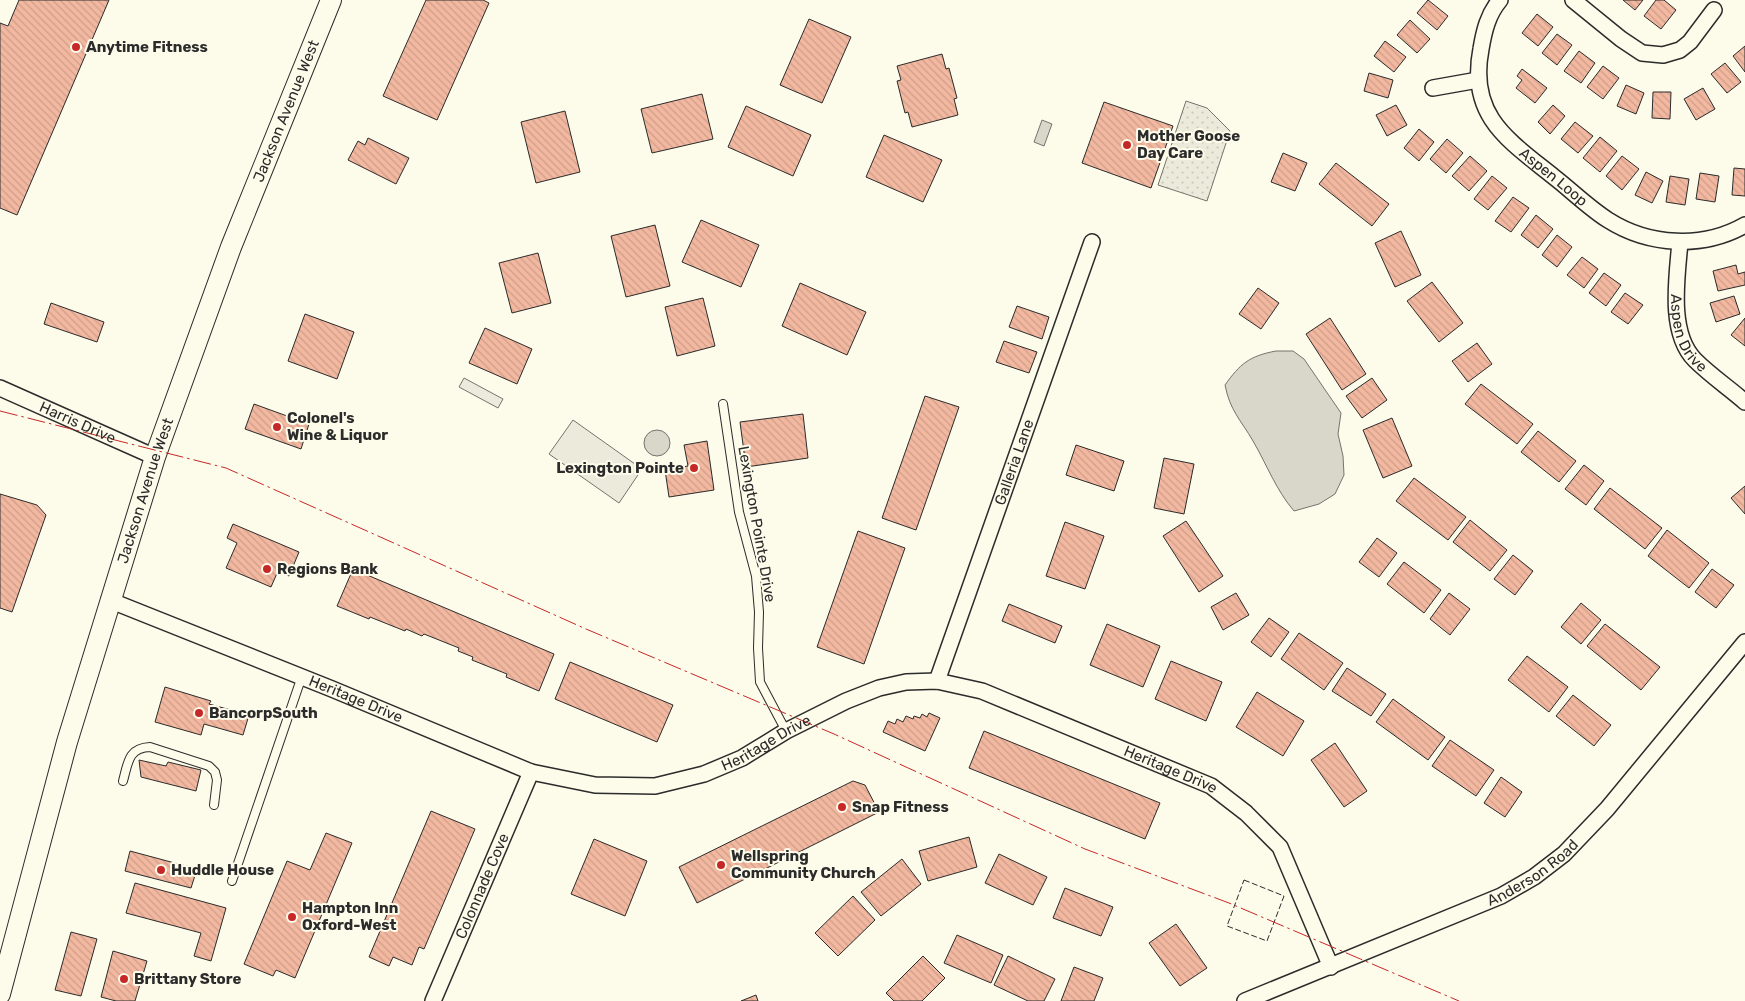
<svg xmlns="http://www.w3.org/2000/svg" width="1745" height="1001" viewBox="0 0 1745 1001" font-family="Rubik,sans-serif">
  <style>
    .park { fill: url(#park-dots); stroke: #74746e }
    .pitch { fill: #ecebdb; stroke: #74746e }
    .water { fill: #d8d7c9; stroke: #74746e }
    .building { fill: url(#building-back-hatch); stroke: #2b2b2b }
    .lines { fill: none; stroke-linecap: round; stroke-linejoin: round }
    .lane-casing { stroke: #2b2b2b; stroke-width: 10 }
    .street-casing { stroke: #2b2b2b; stroke-width: 18 }
    .secondary-casing { stroke: #2b2b2b; stroke-width: 22 }
    .lane { stroke: #fdfbea; stroke-width: 8 }
    .street { stroke: #fdfbea; stroke-width: 15 }
    .secondary { stroke: #fdfbea; stroke-width: 20 }
    .fence { stroke: #2b2b2b; stroke-width: 1; stroke-dasharray: 6 2.5; stroke-linecap: butt }
    .power { stroke: #c62828; stroke-width: 1; stroke-dasharray: 18 4 2.5 4; stroke-linecap: butt }
    .poi-dot { fill: #c62828; stroke: #fdfbea; stroke-width: 2 }
    .labels { text-anchor: middle; dominant-baseline: central; stroke-width: 4; stroke-linejoin: round; paint-order: stroke }
    .poi-label { font-size: 15px; font-weight: bold; fill: #2b2b2b; stroke: #fdfbea; text-anchor: start }
    .street-label { font-size: 15px; fill: #2b2b2b; stroke: #fdfbea }
  </style>
  <defs>
    <pattern id="park-dots" width="8" height="8" patternUnits="userSpaceOnUse" patternTransform="scale(1.25)"><rect width="8" height="8" fill="#ecebdb"/><path d="M2 2h.1M6 6h.1" fill="none" stroke="#cbcabc" stroke-width="1.8" stroke-linecap="round"/></pattern>
    <pattern id="building-back-hatch" width="6" height="6" patternUnits="userSpaceOnUse" patternTransform="scale(1.25)"><rect width="6" height="6" fill="#f2b8a0"/><path d="M-1 5l2 2M0 0l6 6M5-1l2 2" fill="none" stroke="#d09e8a"/></pattern>
  </defs>
  <rect width="100%" height="100%" fill="#fdfbea"/>
  <!-- park -->
  <polygon class="park" points="1186,101 1207,108 1230,131 1207,201 1158,185"/>
  <!-- pitch -->
  <g class="pitch">
    <polygon points="464,378 503,399 498,408 459,387"/>
    <polygon points="573,420 642,469 619,503 549,454"/>
  </g>
  <!-- water -->
  <g class="water">
    <polygon points="1042,120 1052,124 1044,146 1034,142"/>
    <path d="M1276,351H1293L1304,359L1341,413L1338,434L1343,456L1344,475L1335,494L1319,504L1294,511C1276,490 1267,465 1253,441C1241,420 1230,411 1225,385C1240,364 1249,356 1276,351Z"/>
    <circle cx="657" cy="443" r="13"/>
  </g>
  <!-- building -->
  <g class="building">
    <polygon points="19,0 109,0 17,215 0,208 0,23 8,26"/>
    <polygon points="426,0 483,0 489,3 437,120 383,96"/>
    <polygon points="1428,0 1448,16 1437,30 1417,13"/>
    <polygon points="1623,0 1643,0 1635,10"/>
    <polygon points="1656,0 1664,0 1676,10 1661,29 1644,16"/>
    <polygon points="1537,14 1553,27 1538,46 1522,33"/>
    <polygon points="809,19 851,37 822,103 780,85"/>
    <polygon points="1410,20 1430,39 1417,53 1397,35"/>
    <polygon points="1557,34 1572,45 1557,65 1542,53"/>
    <polygon points="1385,41 1406,57 1394,72 1374,56"/>
    <polygon points="1745,46 1745,72 1733,56"/>
    <polygon points="1579,51 1595,63 1581,83 1564,71"/>
    <polygon points="942,54 946,69 949,68 957,98 954,99 958,115 912,127 908,112 905,113 897,81 901,80 897,66"/>
    <polygon points="1725,63 1741,82 1727,93 1711,74"/>
    <polygon points="1603,66 1619,78 1603,99 1587,87"/>
    <polygon points="1522,69 1547,88 1535,103 1516,88 1522,80 1517,76"/>
    <polygon points="1369,73 1393,80 1388,98 1364,91"/>
    <polygon points="1626,85 1644,93 1636,114 1617,106"/>
    <polygon points="1703,88 1715,109 1696,120 1684,99"/>
    <polygon points="1653,92 1671,92 1670,119 1652,118"/>
    <polygon points="702,94 713,139 652,153 641,109"/>
    <polygon points="1104,102 1173,126 1151,188 1082,163"/>
    <polygon points="1396,105 1407,125 1387,136 1376,115"/>
    <polygon points="1553,105 1565,116 1550,134 1538,122"/>
    <polygon points="746,106 811,135 793,176 728,147"/>
    <polygon points="565,111 580,172 536,183 521,122"/>
    <polygon points="1575,122 1593,136 1578,153 1561,139"/>
    <polygon points="1419,129 1434,142 1419,161 1404,148"/>
    <polygon points="884,135 942,160 923,202 866,177"/>
    <polygon points="1600,137 1617,151 1600,172 1583,158"/>
    <polygon points="368,138 409,158 396,184 348,160 358,141 365,145"/>
    <polygon points="1447,139 1463,153 1446,173 1430,159"/>
    <polygon points="1283,153 1307,163 1295,191 1271,182"/>
    <polygon points="1470,156 1487,171 1469,191 1452,176"/>
    <polygon points="1622,156 1639,169 1622,190 1606,176"/>
    <polygon points="1336,163 1389,204 1372,226 1319,184"/>
    <polygon points="1734,168 1745,169 1745,196 1732,195"/>
    <polygon points="1646,172 1663,181 1652,203 1635,195"/>
    <polygon points="1700,173 1719,176 1715,202 1696,199"/>
    <polygon points="1492,176 1507,188 1488,210 1474,199"/>
    <polygon points="1670,176 1689,179 1685,205 1666,202"/>
    <polygon points="1513,197 1529,208 1511,232 1495,221"/>
    <polygon points="1536,215 1553,229 1538,248 1521,235"/>
    <polygon points="701,220 759,245 741,287 682,262"/>
    <polygon points="655,225 670,286 626,297 611,236"/>
    <polygon points="1401,231 1421,275 1395,287 1375,243"/>
    <polygon points="1557,235 1572,247 1557,267 1542,255"/>
    <polygon points="538,253 551,303 512,313 499,263"/>
    <polygon points="1582,257 1598,269 1584,288 1567,275"/>
    <polygon points="1736,265 1738,274 1745,272 1745,285 1718,291 1713,271"/>
    <polygon points="1604,273 1621,285 1606,306 1589,293"/>
    <polygon points="1432,282 1463,323 1439,342 1407,301"/>
    <polygon points="800,283 866,312 847,355 782,326"/>
    <polygon points="1258,288 1279,303 1261,329 1239,314"/>
    <polygon points="1625,293 1643,305 1628,324 1611,312"/>
    <polygon points="1734,296 1740,314 1716,322 1710,303"/>
    <polygon points="703,298 715,346 677,356 665,307"/>
    <polygon points="51,303 104,322 97,342 44,324"/>
    <polygon points="1017,306 1049,317 1042,339 1009,327"/>
    <polygon points="305,314 354,332 337,379 288,361"/>
    <polygon points="1330,318 1366,374 1342,390 1306,334"/>
    <polygon points="1745,318 1745,346 1731,335"/>
    <polygon points="485,328 532,349 517,384 469,363"/>
    <polygon points="1004,341 1037,352 1029,373 996,362"/>
    <polygon points="1477,343 1492,364 1468,382 1452,361"/>
    <polygon points="1372,378 1387,400 1362,418 1346,396"/>
    <polygon points="1481,384 1533,424 1517,444 1465,404"/>
    <polygon points="925,396 959,407 916,530 882,518"/>
    <polygon points="254,404 309,424 301,449 245,429"/>
    <polygon points="803,414 808,458 746,467 740,422"/>
    <polygon points="1392,418 1412,466 1383,478 1363,430"/>
    <polygon points="1538,431 1576,461 1559,482 1521,452"/>
    <polygon points="707,441 714,490 669,497 665,470 688,466 684,445"/>
    <polygon points="1076,445 1124,461 1114,491 1066,475"/>
    <polygon points="1164,458 1194,464 1184,514 1154,508"/>
    <polygon points="1584,465 1604,481 1586,505 1565,489"/>
    <polygon points="1414,478 1466,517 1448,540 1396,501"/>
    <polygon points="1745,486 1745,514 1731,498"/>
    <polygon points="1610,488 1662,528 1645,549 1594,509"/>
    <polygon points="0,494 37,505 46,515 12,612 0,608"/>
    <polygon points="1470,520 1507,550 1490,571 1453,542"/>
    <polygon points="1186,521 1223,576 1199,592 1163,536"/>
    <polygon points="1065,522 1104,536 1085,589 1046,576"/>
    <polygon points="233,524 299,552 289,576 278,571 271,587 226,568 237,543 227,538"/>
    <polygon points="1667,530 1709,563 1689,588 1648,556"/>
    <polygon points="858,531 905,548 864,664 817,647"/>
    <polygon points="1377,538 1397,553 1379,577 1359,562"/>
    <polygon points="1513,555 1533,571 1515,595 1494,579"/>
    <polygon points="1404,562 1441,590 1424,613 1387,584"/>
    <polygon points="353,569 554,654 539,691 506,677 507,674 472,660 473,657 458,651 459,648 424,634 422,636 406,629 405,631 370,617 369,619 337,606"/>
    <polygon points="1712,569 1734,585 1716,608 1695,592"/>
    <polygon points="1236,593 1249,615 1223,630 1211,607"/>
    <polygon points="1449,593 1470,609 1450,635 1430,619"/>
    <polygon points="1581,603 1601,620 1581,644 1561,627"/>
    <polygon points="1009,604 1062,626 1055,643 1002,621"/>
    <polygon points="1269,618 1289,632 1271,657 1251,642"/>
    <polygon points="1107,624 1160,646 1143,687 1090,665"/>
    <polygon points="1605,624 1660,667 1641,690 1587,646"/>
    <polygon points="1299,633 1343,663 1324,690 1281,659"/>
    <polygon points="1527,656 1568,687 1549,712 1508,680"/>
    <polygon points="1171,661 1222,682 1206,721 1155,699"/>
    <polygon points="570,662 673,705 657,742 555,699"/>
    <polygon points="1347,668 1386,694 1371,716 1332,691"/>
    <polygon points="165,687 211,701 209,704 249,715 243,735 204,724 201,735 155,722"/>
    <polygon points="1257,692 1304,721 1283,756 1236,727"/>
    <polygon points="1573,695 1611,725 1594,746 1556,716"/>
    <polygon points="1393,699 1445,737 1428,760 1376,722"/>
    <polygon points="929,713 940,718 925,751 883,732 888,721 895,724 897,719 903,722 906,716 913,719 914,716 920,718 922,714 927,717"/>
    <polygon points="984,731 1160,803 1145,839 969,768"/>
    <polygon points="1450,740 1494,770 1476,796 1432,766"/>
    <polygon points="1335,743 1367,791 1344,807 1311,760"/>
    <polygon points="139,760 166,766 168,762 201,770 196,791 141,777"/>
    <polygon points="1501,777 1522,792 1505,817 1484,803"/>
    <polygon points="853,781 865,785 879,812 697,903 679,867"/>
    <polygon points="431,811 475,829 424,949 419,947 412,965 393,957 389,966 369,957"/>
    <polygon points="326,833 352,843 295,978 276,970 273,976 244,964 287,861 310,870"/>
    <polygon points="969,837 977,867 928,881 919,851"/>
    <polygon points="594,839 647,861 625,916 571,894"/>
    <polygon points="130,851 197,869 191,888 125,871"/>
    <polygon points="999,854 1047,877 1033,905 985,883"/>
    <polygon points="902,859 921,884 881,916 861,892"/>
    <polygon points="135,883 226,908 211,961 194,956 201,933 126,913"/>
    <polygon points="1065,888 1113,907 1101,936 1053,918"/>
    <polygon points="853,896 875,920 838,956 815,933"/>
    <polygon points="1176,924 1207,968 1180,986 1149,943"/>
    <polygon points="71,932 97,939 81,996 55,990"/>
    <polygon points="957,935 1003,955 991,983 944,963"/>
    <polygon points="113,951 147,961 135,1001 116,1001 101,997"/>
    <polygon points="923,956 945,978 922,1001 894,1001 886,993"/>
    <polygon points="1008,956 1055,979 1044,1001 1028,1001 994,985"/>
    <polygon points="1074,967 1103,978 1094,1001 1061,1001"/>
    <polygon points="756,995 758,1001 741,1001"/>
  </g>
  <g class="lines">
    <defs>
      <g id="lane">
        <polyline points="723,404 739,512 756,576 759,612 758,648 760,682 786,731"/>
        <path d="M123,781C128,763 128,748 150,747L209,766L215,772L217,780L214,805"/>
        <polyline points="232,881 302,676"/>
      </g>
      <g id="street">
        <path id="s1" d="M1500,0C1488,14 1484,31 1481,49C1468,116 1508,140 1554,177C1572,191 1589,208 1608,220C1649,246 1703,249 1745,225"/>
        <polyline points="1573,0 1621,39 1642,53 1663,55 1680,50 1690,42 1714,10"/>
        <polyline points="1433,88 1478,80"/>
        <path id="s2" d="M1680,242C1677,277 1668,333 1695,360C1710,375 1729,388 1745,402"/>
        <path id="s3" d="M0,388L155,457"/>
        <path id="s4" d="M109,600L332,689L531,772L595,785L655,786L704,774L742,758L786,731L846,701L879,688L906,682L937,681L982,691L1211,786L1246,813L1280,847L1331,967"/>
        <path id="s5" d="M937,681L1092,242"/>
        <path id="s6" d="M433,1001L531,772"/>
        <path id="s7" d="M1245,1001L1501,896L1534,877L1564,854L1607,809L1745,642"/>
      </g>
      <g id="secondary">
        <path id="s8" d="M0,994L67,742L155,457L231,247L331,0"/>
      </g>
    </defs>
    <!-- lane casing -->
    <use href="#lane" class="lane-casing"/>
    <!-- street casing -->
    <use href="#street" class="street-casing"/>
    <!-- secondary casing -->
    <use href="#secondary" class="secondary-casing"/>
    <!-- lane -->
    <use href="#lane" class="lane"/>
    <!-- street -->
    <use href="#street" class="street"/>
    <!-- secondary -->
    <use href="#secondary" class="secondary"/>
    <!-- fence -->
    <polygon class="fence" points="1244,880 1284,896 1267,941 1227,926"/>
    <!-- power -->
    <polyline class="power" points="0,411 226,468 586,629 834,734 1085,849 1229,903 1459,1001"/>
  </g>
  <!-- markers -->
  <g class="poi-dot">
    <circle cx="76" cy="47" r="5"/>
    <circle cx="1127" cy="145" r="5"/>
    <circle cx="277" cy="427" r="5"/>
    <circle cx="694" cy="468" r="5"/>
    <circle cx="267" cy="569" r="5"/>
    <circle cx="199" cy="713" r="5"/>
    <circle cx="842" cy="807" r="5"/>
    <circle cx="721" cy="865" r="5"/>
    <circle cx="161" cy="870" r="5"/>
    <circle cx="292" cy="917" r="5"/>
    <circle cx="124" cy="979" r="5"/>
  </g>
  <g class="labels">
    <!-- poi labels -->
    <g class="poi-label">
      <text x="86" y="47">Anytime Fitness</text>
      <text x="1137" y="136">Mother Goose<tspan x="1137" dy="17">Day Care</tspan></text>
      <text x="287" y="418">Colonel's<tspan x="287" dy="17">Wine &amp; Liquor</tspan></text>
      <text x="684" y="468" text-anchor="end">Lexington Pointe</text>
      <text x="277" y="569">Regions Bank</text>
      <text x="209" y="713">BancorpSouth</text>
      <text x="852" y="807">Snap Fitness</text>
      <text x="731" y="856">Wellspring<tspan x="731" dy="17">Community Church</tspan></text>
      <text x="171" y="870">Huddle House</text>
      <text x="302" y="908">Hampton Inn<tspan x="302" dy="17">Oxford-West</tspan></text>
      <text x="134" y="979">Brittany Store</text>
    </g>
    <!-- street labels -->
    <g class="street-label">
      <text stroke="none"><textPath href="#s8" startOffset="929">Jackson Avenue West</textPath></text>
      <text stroke="none"><textPath href="#s1" startOffset="211">Aspen Loop</textPath></text>
      <text stroke="none"><textPath href="#s2" startOffset="94">Aspen Drive</textPath></text>
      <text stroke="none"><textPath href="#s3" startOffset="85">Harris Drive</textPath></text>
      <text stroke="none"><textPath href="#s5" startOffset="232">Galleria Lane</textPath></text>
      <text stroke="none"><textPath href="#s8" startOffset="524">Jackson Avenue West</textPath></text>
      <text transform="translate(757 524) rotate(80)">Lexington Pointe Drive</text>
      <text stroke="none"><textPath href="#s4" startOffset="266">Heritage Drive</textPath></text>
      <text stroke="none"><textPath href="#s4" startOffset="701">Heritage Drive</textPath></text>
      <text stroke="none"><textPath href="#s4" startOffset="1136">Heritage Drive</textPath></text>
      <text stroke="none"><textPath href="#s7" startOffset="316">Anderson Road</textPath></text>
      <text stroke="none"><textPath href="#s6" startOffset="125">Colonnade Cove</textPath></text>
    </g>
  </g>
</svg>
